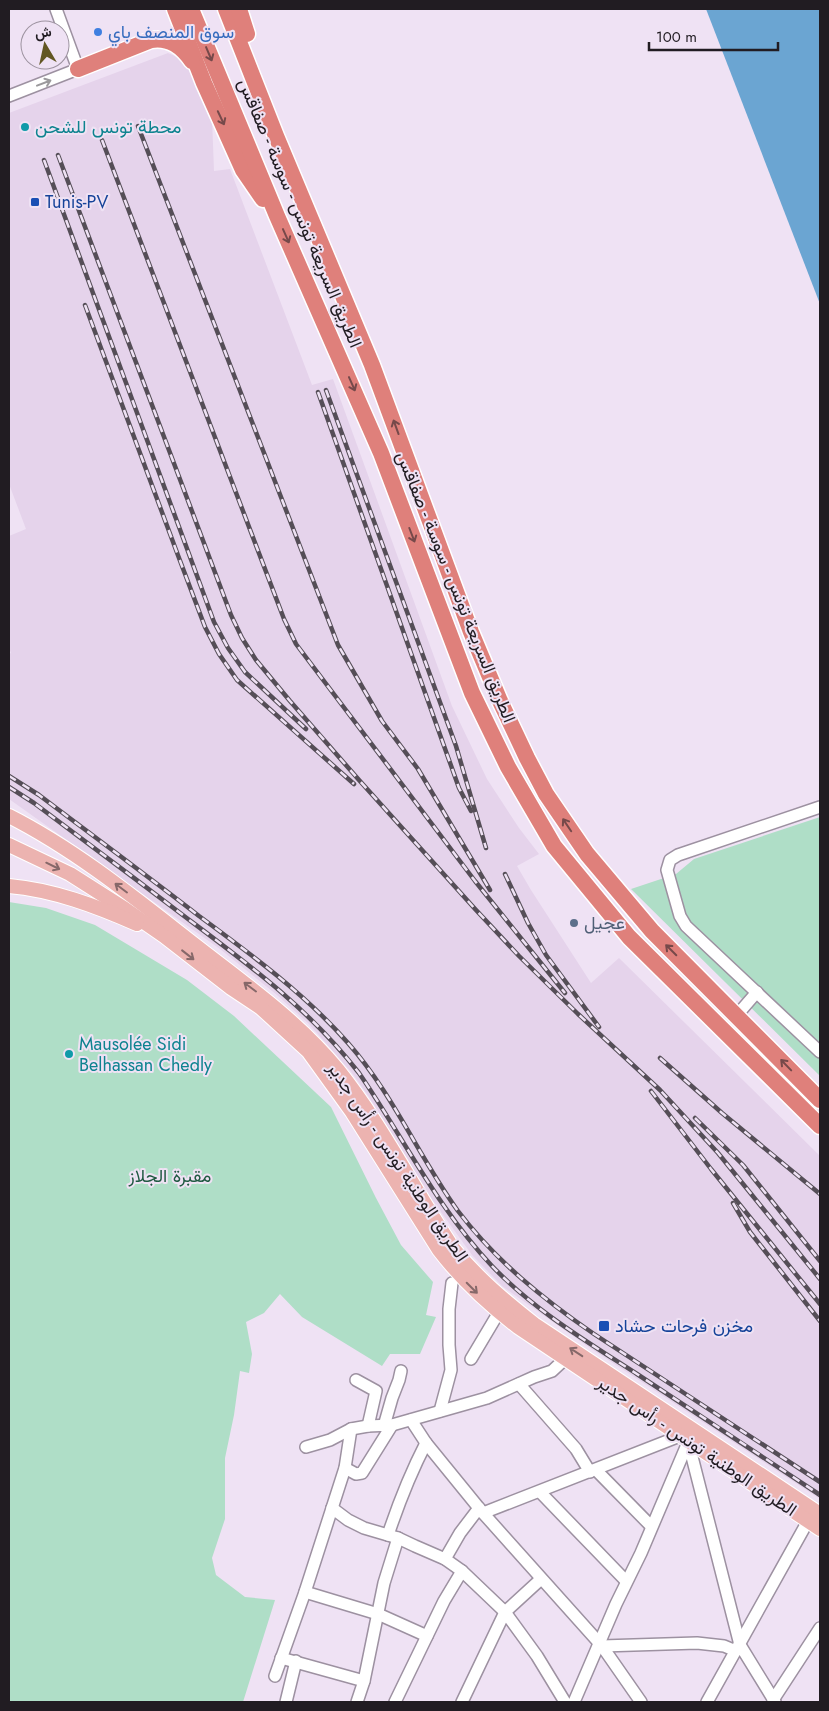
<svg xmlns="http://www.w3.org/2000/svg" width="829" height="1711" viewBox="0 0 829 1711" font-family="Jost,Vazirmatn,sans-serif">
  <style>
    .built { fill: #e5d3eb }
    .green { fill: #afdec7 }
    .water { fill: #6ba5d2 }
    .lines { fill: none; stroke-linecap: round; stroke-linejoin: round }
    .minor-casing { stroke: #9d91a1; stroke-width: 14 }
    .major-casing { stroke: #fff; stroke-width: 16 }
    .highway-casing { stroke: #fff; stroke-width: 19 }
    .minor { stroke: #fff; stroke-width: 11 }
    .major { stroke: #ecb3b0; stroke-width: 14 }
    .highway { stroke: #df807b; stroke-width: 16 }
    .rail-casing { stroke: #554e57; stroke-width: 4.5 }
    .rail { stroke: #efe2f4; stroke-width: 2.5; stroke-dasharray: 8; stroke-linecap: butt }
    .oneway { stroke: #76494a }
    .oneway2 { stroke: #9b999c }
    .oneway3 { stroke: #866869 }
    .shop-dot { fill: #3f7fe0; stroke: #efe2f4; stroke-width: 2 }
    .culture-dot { fill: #0f9aa8; stroke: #efe2f4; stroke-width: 2 }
    .transit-dot { fill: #1a4fb4; stroke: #efe2f4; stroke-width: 2 }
    .service-dot { fill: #5c6f8a; stroke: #efe2f4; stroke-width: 2 }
    .labels { text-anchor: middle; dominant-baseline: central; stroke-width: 4; stroke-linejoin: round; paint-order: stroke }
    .shop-label { font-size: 18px; fill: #366cbe; stroke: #efe2f4; text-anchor: start }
    .culture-label { font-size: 18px; fill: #0d838f; stroke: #efe2f4; text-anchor: start }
    .transit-label { font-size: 18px; fill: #164399; stroke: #efe2f4; text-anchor: start }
    .street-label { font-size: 18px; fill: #211c22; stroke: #efe2f4 }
    .service-label { font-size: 18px; fill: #4e5e75; stroke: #efe2f4; text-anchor: start }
    .park-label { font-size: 18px; fill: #1f5941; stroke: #efe2f4 }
  </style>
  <rect width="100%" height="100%" fill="#efe2f4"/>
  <!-- built -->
  <polygon class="built" points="168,53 188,62 212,118 214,171 230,169 312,385 333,379 452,706 487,779 519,828 539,854 517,866 531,890 591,983 619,958 820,1156 820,1499 587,1346 502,1286 472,1255 433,1201 369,1097 352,1073 309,1024 277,995 220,949 9,799 9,654 11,653 9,648 9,536 26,529 9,484 9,113"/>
  <!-- green -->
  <g class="green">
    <polygon points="820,817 820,1076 631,889 676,874 694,859"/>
    <polygon points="9,902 46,908 95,925 187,980 234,1016 331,1107 376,1198 401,1245 433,1282 426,1315 436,1317 420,1354 390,1354 382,1366 302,1317 280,1294 264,1313 246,1322 252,1354 249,1373 240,1371 234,1415 225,1458 225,1519 212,1558 216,1575 245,1597 275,1600 243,1702 9,1702"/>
  </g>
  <!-- water -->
  <polygon class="water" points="706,9 820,9 820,304"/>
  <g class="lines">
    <defs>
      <g id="minor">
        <polyline points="9,96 78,69 56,9"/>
        <polyline points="820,807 678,855 670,860 667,870 680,916 686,926 820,1052"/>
        <polyline points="737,1015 757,992"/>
        <polyline points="471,1359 499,1312"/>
        <polyline points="356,1380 376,1391 368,1426"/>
        <polyline points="519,1384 576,1449 590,1472"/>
        <polyline points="440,1411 451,1370 449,1345 449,1309 452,1283"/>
        <polyline points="411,1420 426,1443 483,1513 602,1646 641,1702"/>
        <polyline points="384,1426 392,1398 399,1380 401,1371"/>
        <polyline points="688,1441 740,1645 775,1702"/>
        <polyline points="306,1447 330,1440 351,1429 368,1426 392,1425 487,1398 534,1377 552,1371 566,1358"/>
        <polyline points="345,1468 356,1474 362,1473 392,1425"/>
        <polyline points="596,1470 651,1526"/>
        <polyline points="540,1492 626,1581"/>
        <polyline points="332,1508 348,1520 364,1528 398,1538 415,1546 445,1559 462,1571 505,1612 537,1656 565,1702"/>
        <polyline points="483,1513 680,1436"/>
        <path d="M388,1535C399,1502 410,1474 426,1443"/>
        <polyline points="445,1559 460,1533 479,1508"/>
        <polyline points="305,1592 378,1614 427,1636"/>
        <polyline points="602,1646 697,1643 724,1646 736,1651"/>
        <polyline points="281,1658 364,1681"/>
        <polyline points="275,1676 305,1592 345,1468 351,1429"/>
        <polyline points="773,1700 820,1628"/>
        <polyline points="286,1702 296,1661"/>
        <polyline points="357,1702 364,1681 384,1583 398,1538"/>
        <polyline points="395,1702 444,1601 462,1571"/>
        <polyline points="462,1702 505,1612 541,1579"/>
        <polyline points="574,1702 616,1604 641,1553 692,1433"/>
        <polyline points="707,1702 808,1521"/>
      </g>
      <g id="major">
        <path d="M9,816C76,850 136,899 195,945C245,984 298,1021 338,1070C382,1125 414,1190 453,1248C477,1278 505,1301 534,1324L820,1514"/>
        <path d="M9,845L70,874L125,909L164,936L231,988L261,1008L308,1051L352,1112L439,1250C462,1280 488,1304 518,1327L820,1529"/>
        <path d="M9,886C54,890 96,906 137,924"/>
      </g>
      <g id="highway">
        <polyline points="175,9 204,83 243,170 263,199"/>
        <polyline points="191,9 277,216 381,453 472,693 508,767 554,846 629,937 820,1126"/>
        <polyline points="226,9 276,136 372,365 471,632 500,701 527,758 546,794 587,854 652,931 820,1100"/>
        <polyline points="239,9 247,34"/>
        <path d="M78,69L151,40C170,37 182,47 192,61"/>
      </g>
    </defs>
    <!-- minor casing -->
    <use href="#minor" class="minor-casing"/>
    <!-- major casing -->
    <use href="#major" class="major-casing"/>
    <!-- highway casing -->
    <use href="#highway" class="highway-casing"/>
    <!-- minor -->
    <use href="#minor" class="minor"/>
    <!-- major -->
    <use href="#major" class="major"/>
    <!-- highway -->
    <use href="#highway" class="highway"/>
    <defs>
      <g id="rail">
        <polyline points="138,126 338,645 382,721 418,769 490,890"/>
        <polyline points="102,140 284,619 296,644 475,881 565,993"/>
        <polyline points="58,155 231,615 242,638 256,660 290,701 359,780 476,910 519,956 578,1014 660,1090 718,1153 820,1279"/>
        <polyline points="44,160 214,622 228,648 245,672 306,729"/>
        <polyline points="85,305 179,558 205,627 219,654 237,680 354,784"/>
        <polyline points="326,390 456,746 486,848"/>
        <polyline points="318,392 459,788 471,811"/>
        <path d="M9,776L39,795C92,835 146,875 199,916C252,955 305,994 348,1043C393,1094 419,1157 458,1211C496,1261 543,1299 594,1334L820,1482"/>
        <path d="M9,787L34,803C85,841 137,880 188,919C252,967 309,1009 359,1073C403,1137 438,1209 492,1266C534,1310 586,1341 637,1374C698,1414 759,1454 820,1495"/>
        <polyline points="505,874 528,923 546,955 599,1027"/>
        <polyline points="660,1058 722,1113 820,1194"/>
        <polyline points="651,1091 711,1169 820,1304"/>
        <polyline points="695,1118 743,1165 820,1261"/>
        <polyline points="733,1203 750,1232 820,1321"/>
      </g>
    </defs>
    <!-- rail casing -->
    <use href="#rail" class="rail-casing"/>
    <!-- rail -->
    <use href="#rail" class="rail"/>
  </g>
  <!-- one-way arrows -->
  <defs><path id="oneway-shaft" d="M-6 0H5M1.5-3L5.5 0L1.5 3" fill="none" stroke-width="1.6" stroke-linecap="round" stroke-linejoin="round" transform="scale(1.25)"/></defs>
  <g class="oneway">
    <use href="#oneway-shaft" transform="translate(209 54) rotate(67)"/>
    <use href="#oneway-shaft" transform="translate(221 118) rotate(65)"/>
    <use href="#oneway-shaft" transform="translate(286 236) rotate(66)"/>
    <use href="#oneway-shaft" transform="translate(352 384) rotate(66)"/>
    <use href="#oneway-shaft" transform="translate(396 427) rotate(-110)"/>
    <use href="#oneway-shaft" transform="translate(412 535) rotate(69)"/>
    <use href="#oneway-shaft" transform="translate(567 825) rotate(-124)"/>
    <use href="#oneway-shaft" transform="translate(671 950) rotate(-135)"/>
    <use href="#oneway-shaft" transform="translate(786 1065) rotate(-134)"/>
  </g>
  <use class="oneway2" href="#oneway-shaft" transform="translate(44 83) rotate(-21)"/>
  <g class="oneway3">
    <use href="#oneway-shaft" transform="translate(53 866) rotate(26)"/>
    <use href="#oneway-shaft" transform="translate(121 888) rotate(-143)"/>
    <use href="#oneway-shaft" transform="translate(188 955) rotate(38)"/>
    <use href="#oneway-shaft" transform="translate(250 987) rotate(-143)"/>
    <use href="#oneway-shaft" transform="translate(472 1288) rotate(45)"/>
    <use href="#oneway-shaft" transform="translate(576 1352) rotate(-147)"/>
  </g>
  <!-- markers -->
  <circle class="shop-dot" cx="98" cy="32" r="5"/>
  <g class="culture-dot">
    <circle cx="25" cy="127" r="5"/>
    <circle cx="69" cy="1054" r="5"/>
  </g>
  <g class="transit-dot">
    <rect x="30" y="197" width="10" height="10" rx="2.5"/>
    <rect x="598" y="1320" width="12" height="12" rx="2.5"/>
  </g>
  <circle class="service-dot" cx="574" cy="923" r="5"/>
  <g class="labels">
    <!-- shop labels -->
    <g class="shop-label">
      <text x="108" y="32">سوق المنصف باي</text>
    </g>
    <!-- culture labels -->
    <g class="culture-label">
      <text x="35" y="127">محطة تونس للشحن</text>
      <text x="79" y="1044">Mausolée Sidi<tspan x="79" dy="21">Belhassan Chedly</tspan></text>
    </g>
    <!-- transit labels -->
    <g class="transit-label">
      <text x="45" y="202">Tunis-PV</text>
      <text x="615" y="1326">مخزن فرحات حشاد</text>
    </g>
    <!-- street labels -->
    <g class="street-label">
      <text transform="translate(300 213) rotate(67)">الطريق السريعة تونس - سوسة - صفاقس</text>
      <text transform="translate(456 587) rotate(68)">الطريق السريعة تونس - سوسة - صفاقس</text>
      <text transform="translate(398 1162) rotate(56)">الطريق الوطنية تونس - رأس جدير</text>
      <text transform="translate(697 1446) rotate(34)">الطريق الوطنية تونس - رأس جدير</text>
    </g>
    <!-- service labels -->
    <g class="service-label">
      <text x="584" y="923">عجيل</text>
    </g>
    <!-- park labels -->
    <g class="park-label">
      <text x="170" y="1176">مقبرة الجلاز</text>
    </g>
  </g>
  <!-- border -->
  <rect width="829" height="1711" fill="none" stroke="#211c22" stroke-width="20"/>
  <!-- north arrow -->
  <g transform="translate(45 45) rotate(351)"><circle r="24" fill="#efe2f4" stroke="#9d93a0"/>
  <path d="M0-4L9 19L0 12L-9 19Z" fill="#625623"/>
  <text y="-8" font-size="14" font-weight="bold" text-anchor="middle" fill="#211c22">ش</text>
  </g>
  <!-- scale -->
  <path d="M649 42v8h129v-8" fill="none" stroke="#211c22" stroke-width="2.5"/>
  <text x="656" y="42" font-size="15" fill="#211c22" stroke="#efe2f4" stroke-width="4" paint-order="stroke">100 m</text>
</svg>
